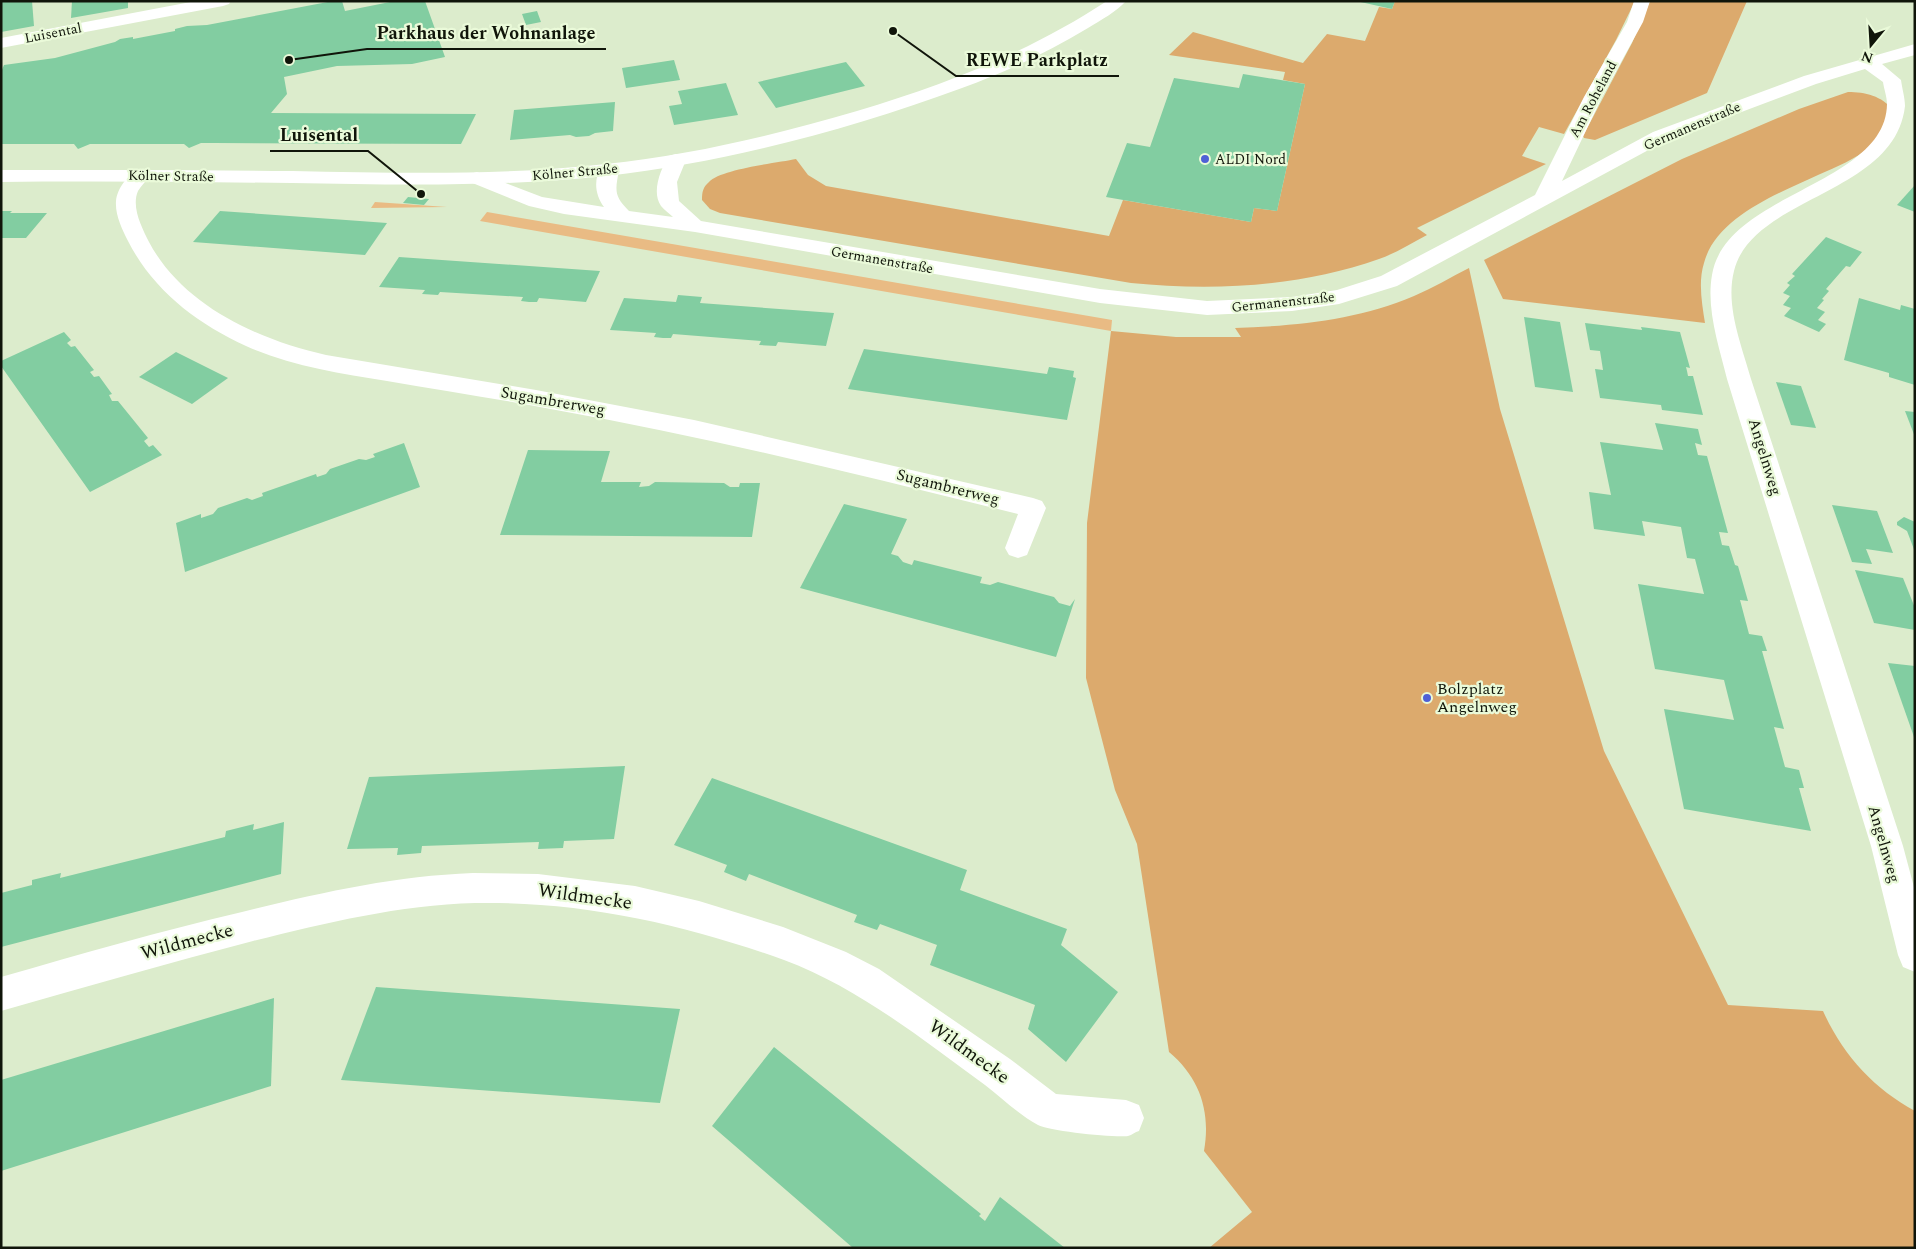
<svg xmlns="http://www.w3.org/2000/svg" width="1916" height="1249" viewBox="0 0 1916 1249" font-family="Spectral,serif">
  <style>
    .green { fill: #e9bb84 }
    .forest { fill: #dcaa6d }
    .building { fill: #82cda1 }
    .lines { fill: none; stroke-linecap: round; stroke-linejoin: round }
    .minor { fill: #fff; fill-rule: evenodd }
    .secondary { fill: #fff; fill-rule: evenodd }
    .poi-dot { fill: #4f60d6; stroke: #eafad9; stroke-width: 2 }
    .labels { text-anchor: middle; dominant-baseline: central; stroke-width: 4.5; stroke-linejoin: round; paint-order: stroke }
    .far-street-label { font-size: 14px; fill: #10150a; stroke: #eafad9 }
    .far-poi-label { font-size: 14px; fill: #10150a; stroke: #eafad9; text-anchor: start }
    .street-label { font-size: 16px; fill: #10150a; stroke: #eafad9 }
    .poi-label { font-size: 16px; fill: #10150a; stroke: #eafad9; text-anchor: start }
    .near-street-label { font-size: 19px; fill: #10150a; stroke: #eafad9 }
    .leader { fill: none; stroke: #10150a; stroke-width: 2 }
    .callout-dot { fill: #10150a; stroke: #eafad9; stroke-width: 2 }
    .callout-label { font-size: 18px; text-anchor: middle; font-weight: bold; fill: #10150a; stroke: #eafad9; stroke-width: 4.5; stroke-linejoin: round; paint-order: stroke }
  </style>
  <rect width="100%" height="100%" fill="#dceccc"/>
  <!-- green -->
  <g class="green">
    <polygon points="375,202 447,207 371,208"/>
    <polygon points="487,212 1112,320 1111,331 480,221"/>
  </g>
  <!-- forest -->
  <g class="forest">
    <path d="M1395,1H1635L1616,40L1564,134L1539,127L1522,156L1546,164L1417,228L1427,235C1412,243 1396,253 1379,259C1300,287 1214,291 1131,283L720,213L710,209L702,200C702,192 703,187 709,182C721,169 777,163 796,159L808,175L826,186L1109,236L1123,200L1251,222L1254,208L1277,211L1305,84L1283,80L1285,72L1169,55L1193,32L1303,63L1327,34L1365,41L1379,7L1392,9Z"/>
    <polygon points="1650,1 1747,1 1707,93 1595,140 1584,138 1583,136 1632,43"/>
    <path d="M1848,92C1865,92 1882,96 1893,110C1887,121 1880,138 1871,146C1856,159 1836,167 1818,175C1779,193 1716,217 1704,263C1698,282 1702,304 1705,323L1503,299L1484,260L1682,159L1799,109Z"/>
    <path d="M1469,268L1500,409L1604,751L1728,1005L1823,1011C1843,1055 1873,1088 1915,1111V1248H1209L1252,1212L1204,1151C1211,1112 1200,1078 1169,1052L1137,844L1115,790L1086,678L1087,523L1111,331L1176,337H1241L1235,328C1296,326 1358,320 1414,296C1433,288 1451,277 1469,268Z"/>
  </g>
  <!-- building -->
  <g class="building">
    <polygon points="1,1 32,1 34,26 1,32"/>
    <polygon points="72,1 128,1 128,8 71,18"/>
    <polygon points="333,1 342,1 345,11 395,1 425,1 445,57 412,64 337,66 284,77 287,94 271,113 476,114 461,144 215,143 201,143 189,148 184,144 90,144 78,149 74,144 1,144 1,72 4,65 55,58 115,42 120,39 133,37 133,39 175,31 175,29 187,26 207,25"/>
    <polygon points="1356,1 1395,1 1392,9"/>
    <polygon points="537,11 541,22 526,25 522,14"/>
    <polygon points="674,60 680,80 626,88 622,68"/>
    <polygon points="846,62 865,86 776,108 758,82"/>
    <polygon points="1243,74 1305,84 1277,211 1254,208 1251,222 1106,197 1127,143 1150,147 1174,78 1239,88"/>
    <polygon points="726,83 738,115 674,125 669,106 682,104 678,91"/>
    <polygon points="615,102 613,131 595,133 589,136 576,137 570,135 510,140 514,110"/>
    <polygon points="1915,185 1915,212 1897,205"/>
    <polygon points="408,197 429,199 424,205 403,203"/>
    <polygon points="1,211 12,211 10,213 47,213 26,238 1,238"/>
    <polygon points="220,211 346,220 387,223 365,255 193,242"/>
    <polygon points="1826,237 1862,252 1850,267 1846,266 1826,289 1829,291 1822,299 1824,300 1817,308 1825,312 1818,320 1826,324 1819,332 1784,316 1791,308 1783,305 1790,296 1783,293 1790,285 1787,283 1795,276 1792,274"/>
    <polygon points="399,257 499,264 600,271 586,302 539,298 537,302 529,302 521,301 523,297 440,292 438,295 422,294 425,290 379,287"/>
    <polygon points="678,295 702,297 700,303 834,313 826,346 778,342 776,346 759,345 761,341 673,334 671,338 663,338 654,337 656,333 610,330 624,298 676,302"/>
    <polygon points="1859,298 1900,310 1901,305 1915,309 1915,385 1889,377 1889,373 1844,360"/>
    <polygon points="1524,317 1560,322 1573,392 1535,387"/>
    <polygon points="1585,323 1642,330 1641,327 1680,332 1690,368 1686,367 1687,371 1688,376 1693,376 1703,415 1662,410 1661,405 1600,398 1595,369 1603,370 1600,351 1590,350"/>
    <polygon points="64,332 71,340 67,343 71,347 75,346 94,370 90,372 94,377 99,376 112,394 109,395 112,401 118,401 148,438 144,441 149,447 153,445 162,455 90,492 1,366 1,361"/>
    <polygon points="864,349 1047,374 1049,367 1074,371 1073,377 1076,378 1067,420 848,389"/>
    <polygon points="176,352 228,378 192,404 139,377"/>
    <polygon points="1776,382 1801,386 1816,428 1791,425"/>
    <polygon points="1905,411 1915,412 1915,437"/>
    <polygon points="1655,423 1698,429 1702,445 1695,443 1698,455 1707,456 1728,533 1719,532 1722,545 1729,546 1735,565 1738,566 1748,601 1740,600 1749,634 1762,636 1767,651 1762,651 1784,729 1774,727 1785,767 1799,770 1804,788 1799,788 1811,831 1684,809 1664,709 1734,720 1724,680 1655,669 1638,584 1704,594 1695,559 1687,558 1681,527 1642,521 1645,536 1594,529 1589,492 1611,495 1600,442 1663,450"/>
    <polygon points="404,443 420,487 185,572 176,523 201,514 201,518 213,514 218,508 247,498 252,500 263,496 262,493 316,474 317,477 326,474 330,469 359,459 366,460 375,457 373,454"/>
    <polygon points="528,450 610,451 601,482 641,482 639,487 649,486 655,482 724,483 730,487 739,487 740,483 760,483 752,537 500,535"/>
    <polygon points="844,504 907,519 891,554 898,556 903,562 912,565 914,560 982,577 980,583 990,585 998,582 1054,597 1059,603 1070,606 1075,599 1056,657 800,588"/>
    <polygon points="1832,505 1877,511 1893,553 1866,549 1872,564 1852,562"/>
    <polygon points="1904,517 1915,522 1915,552 1907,531 1897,525 1897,522"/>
    <polygon points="1855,570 1903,578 1915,608 1915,630 1874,623"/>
    <polygon points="1888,663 1915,666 1915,737 1914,737"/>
    <polygon points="625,766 614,839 564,841 563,848 538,849 539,842 422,846 421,853 397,855 398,848 347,849 369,777"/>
    <polygon points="712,778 967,870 960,890 1067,929 1061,945 1118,992 1066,1062 1028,1029 1035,1005 930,965 937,945 880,924 877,930 854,922 857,915 749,874 746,881 724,872 727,865 674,845"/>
    <polygon points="284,822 281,874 1,947 1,893 32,885 32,880 61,873 60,878 225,837 226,831 254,824 253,830"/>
    <polygon points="376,987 680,1009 660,1103 341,1080"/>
    <polygon points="274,998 271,1086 1,1171 1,1080"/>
    <polygon points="774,1047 981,1214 979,1216 985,1221 1000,1197 1065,1248 853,1248 712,1126"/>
  </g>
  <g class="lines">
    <!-- minor -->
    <g class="minor">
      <polygon points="196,1 231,1 229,4 223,6 1,48 1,38"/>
      <path d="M1634,1H1650L1643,22L1602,97L1562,181L1653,132L1804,76L1915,44V55L1882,64L1901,80C1902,88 1905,98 1905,106C1895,195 1752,196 1734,271C1725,306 1742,346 1751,379L1903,846L1915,891V972L1903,967L1898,955L1871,846L1727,379C1719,346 1706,309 1712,275C1725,193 1886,185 1887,104C1887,97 1884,89 1883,82L1865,69L1816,84L1667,140L1397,286L1339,304L1292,311L1207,315L1100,303L695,232L564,214L529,206L470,182L467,178L470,174L477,172L542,197L604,207C595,195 593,179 602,166L609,164L616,166L619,170C615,191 614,196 629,211L673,217C669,213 664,210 661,206C651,192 661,168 669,156L676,154L683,156L686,160L677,182L679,201L701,221L1100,289L1207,301L1292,297L1337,290L1381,276L1535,195L1584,97L1627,22Z"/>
      <path d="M140,170L147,172L150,176C146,181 141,186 138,191C131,207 142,228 149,242C183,306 259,340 326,355L536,390L694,420L1033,498L1042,501L1046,508L1027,555L1018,558L1009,555L1005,548L1018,514C865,476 712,438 556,410C500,399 443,391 387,381C339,373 291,366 246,346C196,323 153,290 128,241C122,229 115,215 116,201C117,189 128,173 140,170Z"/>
      <path d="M473,873L538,874L635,886L699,901L783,927L846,952L879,969L1010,1059L1056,1094L1126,1100L1139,1105L1144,1118L1139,1131C1135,1132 1132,1135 1128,1136C1115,1138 1049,1131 1038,1125C1019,1115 1002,1098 985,1085C922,1039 857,987 784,960C684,924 581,901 475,903C399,905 326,923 253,941C169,963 85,987 1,1011V977C81,954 161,931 242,912C319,893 394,876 473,873Z"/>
    </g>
    <!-- secondary -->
    <path class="secondary" d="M1107,1H1126C1116,12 1101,20 1088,28C1048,52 1006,72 962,88C848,130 727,162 607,176C502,187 397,185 292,183C195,182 98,181 1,182V170C98,170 195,170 292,171C397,173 502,176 606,164C691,155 775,135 857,111C945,85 1029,52 1107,1Z"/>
  </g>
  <!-- markers -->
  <g class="poi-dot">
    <circle cx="1205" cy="159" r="5"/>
    <circle cx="1427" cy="698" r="5"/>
  </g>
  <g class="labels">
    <!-- far-street labels -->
    <g class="far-street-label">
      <text transform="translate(53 33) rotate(-11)">Luisental</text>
      <text transform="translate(1593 99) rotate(-62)">Am Roheland</text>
      <text transform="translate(1692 126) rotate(-23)">Germanenstraße</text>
      <text transform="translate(575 172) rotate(-5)">Kölner Straße</text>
      <text transform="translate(171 176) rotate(1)">Kölner Straße</text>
      <text transform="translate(882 260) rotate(10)">Germanenstraße</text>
      <text transform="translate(1283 302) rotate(-6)">Germanenstraße</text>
    </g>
    <!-- far-poi labels -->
    <g class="far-poi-label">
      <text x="1215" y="159">ALDI Nord</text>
    </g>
    <!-- street labels -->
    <g class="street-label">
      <text transform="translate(553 401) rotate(10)">Sugambrerweg</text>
      <text transform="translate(1765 457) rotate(73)">Angelnweg</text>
      <text transform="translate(948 487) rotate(14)">Sugambrerweg</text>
      <text transform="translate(1884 844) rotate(74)">Angelnweg</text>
    </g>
    <!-- poi labels -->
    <g class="poi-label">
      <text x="1437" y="689">Bolzplatz<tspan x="1437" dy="18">Angelnweg</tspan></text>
    </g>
    <!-- near-street labels -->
    <g class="near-street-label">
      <text transform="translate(585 897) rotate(8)">Wildmecke</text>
      <text transform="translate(187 942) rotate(-15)">Wildmecke</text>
      <text transform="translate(969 1052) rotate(36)">Wildmecke</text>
    </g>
  </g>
  <!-- callouts -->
  <path class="leader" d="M289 60L367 49H606M893 31L956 76H1119M421 194L368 151H270"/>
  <g class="callout-dot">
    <circle cx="289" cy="60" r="5"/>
    <circle cx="893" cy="31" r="5"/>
    <circle cx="421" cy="194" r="5"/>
  </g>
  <g class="callout-label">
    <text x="486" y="39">Parkhaus der Wohnanlage</text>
    <text x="1037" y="66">REWE Parkplatz</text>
    <text x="319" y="141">Luisental</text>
  </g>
  <!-- border -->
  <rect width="1916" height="1249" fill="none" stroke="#10150a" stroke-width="5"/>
  <!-- north arrow -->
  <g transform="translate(1871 45) rotate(198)" stroke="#eafad9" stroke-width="4" paint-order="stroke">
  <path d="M0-4L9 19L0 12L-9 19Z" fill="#10150a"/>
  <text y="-8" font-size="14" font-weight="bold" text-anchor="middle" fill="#10150a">N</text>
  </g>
</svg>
